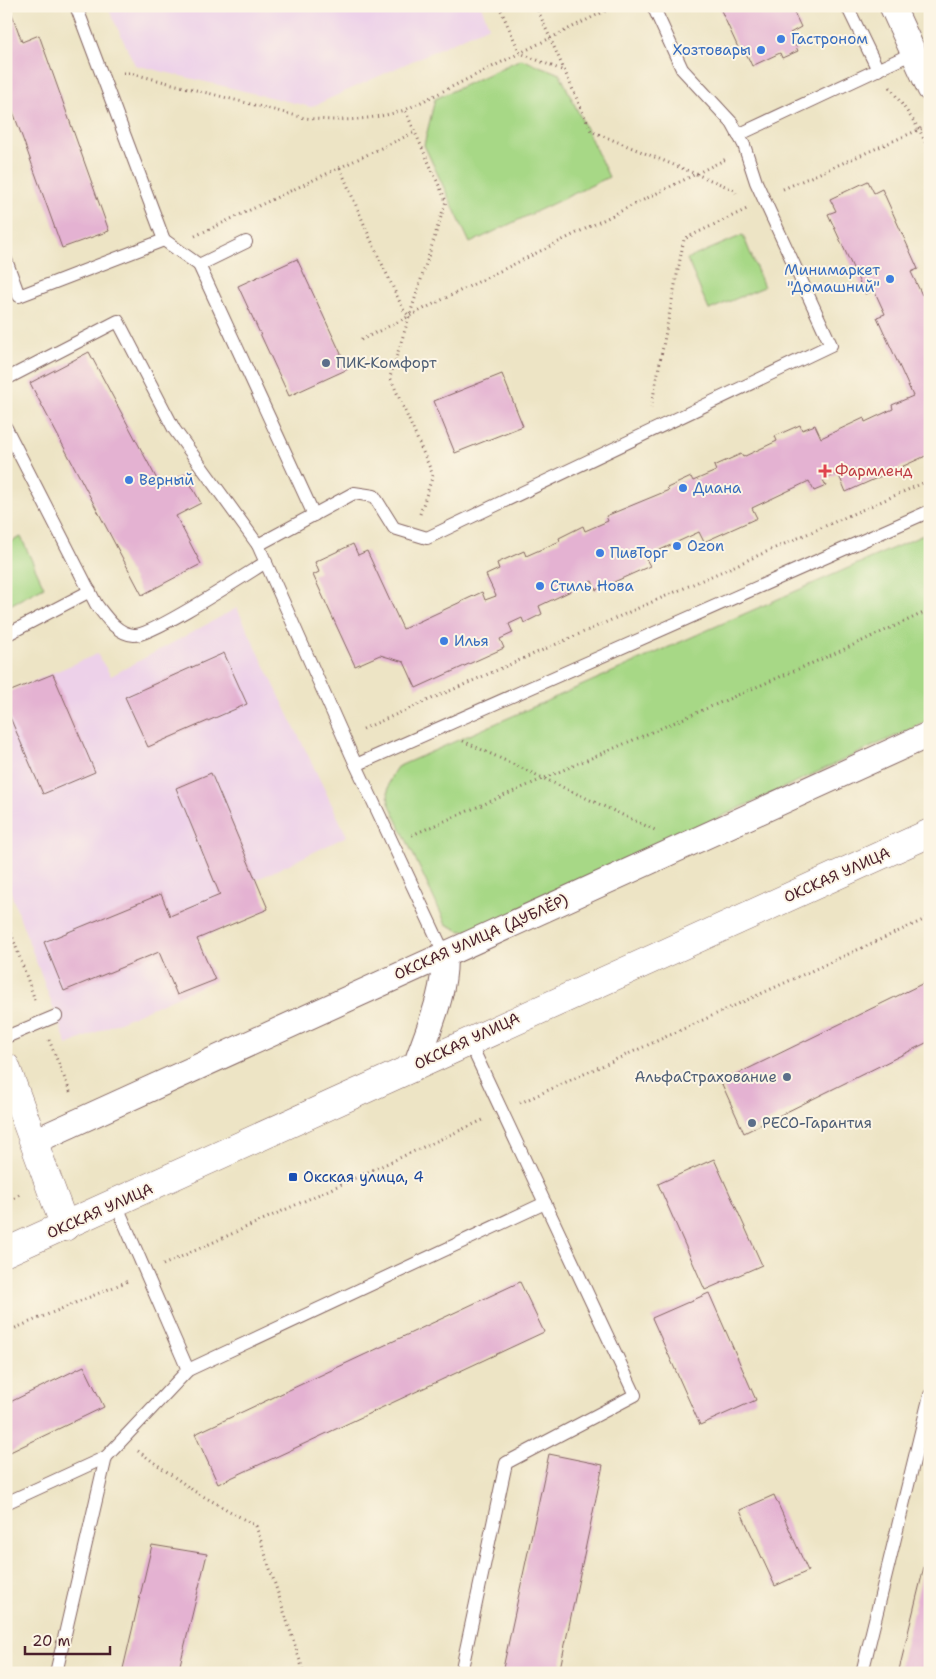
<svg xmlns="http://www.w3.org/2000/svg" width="936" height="1679" viewBox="0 0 936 1679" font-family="'Shantell Sans',sans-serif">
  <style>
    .built { fill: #edd1e9 }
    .green { fill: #a7d886; stroke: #787c58 }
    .building { fill: #e4b2d2 }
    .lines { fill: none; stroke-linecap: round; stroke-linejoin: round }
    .lane-casing { stroke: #836461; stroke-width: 14 }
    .street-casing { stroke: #836461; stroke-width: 27 }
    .secondary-casing { stroke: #836461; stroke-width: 29 }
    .path { stroke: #836461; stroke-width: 3; stroke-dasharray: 1 4; stroke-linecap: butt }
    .lane { stroke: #fff; stroke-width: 12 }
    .street { stroke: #fff; stroke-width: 25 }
    .secondary { stroke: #fff; stroke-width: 28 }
    .shop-dot { fill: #3f7fe0; stroke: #fcf5e5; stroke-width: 2 }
    .service-dot { fill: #5c6f8a; stroke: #fcf5e5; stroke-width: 2 }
    .health-dot { fill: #e0444e; stroke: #fcf5e5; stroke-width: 2 }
    .transit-dot { fill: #1a4fb4; stroke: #fcf5e5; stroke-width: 2 }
    .labels { text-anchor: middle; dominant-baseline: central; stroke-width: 4; stroke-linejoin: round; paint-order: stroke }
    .shop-label { font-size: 15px; fill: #366cbe; stroke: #fcf5e5; text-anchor: start }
    .service-label { font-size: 15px; fill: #4e5e75; stroke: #fcf5e5; text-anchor: start }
    .health-label { font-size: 15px; fill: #be3a42; stroke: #fcf5e5; text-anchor: start }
    .street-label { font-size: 15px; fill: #4a1f2b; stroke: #fcf5e5 }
    .transit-label { font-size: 15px; fill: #164399; stroke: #fcf5e5; text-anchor: start }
  </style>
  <rect width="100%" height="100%" fill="#fcf5e5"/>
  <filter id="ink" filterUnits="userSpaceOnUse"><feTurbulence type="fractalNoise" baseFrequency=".02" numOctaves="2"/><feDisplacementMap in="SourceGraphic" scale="10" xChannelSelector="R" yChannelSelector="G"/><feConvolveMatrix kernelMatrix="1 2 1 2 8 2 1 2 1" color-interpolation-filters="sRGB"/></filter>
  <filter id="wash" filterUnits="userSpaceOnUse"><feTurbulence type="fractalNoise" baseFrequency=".0096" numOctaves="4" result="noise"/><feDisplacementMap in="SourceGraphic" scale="20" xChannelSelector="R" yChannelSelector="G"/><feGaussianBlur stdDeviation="1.12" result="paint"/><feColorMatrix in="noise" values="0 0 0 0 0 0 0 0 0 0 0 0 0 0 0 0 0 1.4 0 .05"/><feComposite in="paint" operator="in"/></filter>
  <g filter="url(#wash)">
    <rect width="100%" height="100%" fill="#ede4c5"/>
    <!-- built -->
    <g class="built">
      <polygon points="107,6 481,6 489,26 311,107 135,65"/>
      <polygon points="237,608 347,836 256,880 268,909 198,939 215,980 67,1045 6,880 6,693 97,654 111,676"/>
    </g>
    <!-- green -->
    <g class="green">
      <polygon points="521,59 560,74 609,177 470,243 424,145 435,99"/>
      <polygon points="743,235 764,287 709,310 687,259"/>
      <path d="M930,532V720L476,930L460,931L446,924L389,803C387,789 388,779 397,767Z"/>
      <polygon points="21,537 44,587 6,607 6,544"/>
    </g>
    <g id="blocks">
      <!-- building -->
      <g class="building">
        <polygon points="719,6 791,6 801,27 790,33 798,51 782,58 780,53 752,66 746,53 741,54"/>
        <polygon points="12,14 22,42 39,35 109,231 62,248 6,92 6,16"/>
        <polygon points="868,181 874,193 882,189 918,269 911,272 922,295 930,292 930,454 846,492 838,473 823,480 826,486 814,491 809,481 752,508 757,518 704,542 699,532 645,557 650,566 596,590 592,581 539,606 542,614 524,623 522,618 509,624 513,633 500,639 504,648 416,688 404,662 380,655 355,666 313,575 319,572 315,562 353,544 358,555 367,551 403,629 482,592 485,600 496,596 486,575 499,569 497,563 524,551 526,556 560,541 559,538 583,526 585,531 608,521 606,516 669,490 667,488 691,477 693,481 716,471 714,466 741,454 743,457 777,441 775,436 800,425 802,430 815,425 821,438 864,418 865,422 880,415 893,409 892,405 913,396 877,317 885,314 874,290 865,294 828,214 836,211 830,199"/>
        <polygon points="297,259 348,369 289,396 238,286"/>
        <polygon points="89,352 161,487 185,474 201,503 176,516 201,564 142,595 30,383"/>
        <polygon points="502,374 523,426 455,453 434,401"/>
        <polygon points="224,653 247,704 148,747 125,697"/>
        <polygon points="53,674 95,772 43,794 6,708 6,693"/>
        <polygon points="211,773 268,909 197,939 215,980 177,995 159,952 64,991 44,942 161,894 170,916 220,895 176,788"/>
        <polygon points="930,980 930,1041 744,1133 721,1082"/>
        <polygon points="714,1159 762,1265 705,1290 658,1184"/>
        <polygon points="520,1282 544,1332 218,1484 195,1434"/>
        <polygon points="709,1293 756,1400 700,1425 652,1318"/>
        <polygon points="84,1366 104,1407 6,1454 6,1404"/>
        <polygon points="549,1454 603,1465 559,1673 502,1673"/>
        <polygon points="774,1495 808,1571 775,1586 740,1510"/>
        <polygon points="930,1542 930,1673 909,1673 899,1670"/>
        <polygon points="152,1545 207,1554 178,1673 122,1673"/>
      </g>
    </g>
  </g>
  <g filter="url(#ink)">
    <use href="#blocks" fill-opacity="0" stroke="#836461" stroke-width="1"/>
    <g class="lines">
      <defs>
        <g id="lane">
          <polyline points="847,6 878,70"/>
          <polyline points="738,135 913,53"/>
          <polyline points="164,240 199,265 246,242"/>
          <polyline points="6,260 19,296 164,240 76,6"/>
          <polyline points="199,265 314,515"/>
          <polyline points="6,379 118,321 174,429 258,545 356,765 444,953"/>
          <path d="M6,428L96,604C106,617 117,634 134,635C152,636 245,575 266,562"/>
          <polyline points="258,545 354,493 374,496 394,528 427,538 831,345 756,182 744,145 732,123 682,69 653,6"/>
          <polyline points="6,635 90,591"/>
          <polyline points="356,765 930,511"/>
          <polyline points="6,1037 56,1016"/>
          <polyline points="116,1204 188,1370"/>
          <polyline points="6,1503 106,1457"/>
          <polyline points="56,1673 106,1457 188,1370 545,1203"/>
          <polyline points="461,1673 506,1463 635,1395 469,1041"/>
          <polyline points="862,1673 930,1395"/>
        </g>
        <g id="street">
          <polyline points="892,6 930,89"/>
          <path d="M416,1065C428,1030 447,990 444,953"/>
          <polyline points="33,1142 930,734"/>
        </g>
        <g id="secondary">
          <polyline points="6,1067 65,1227"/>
          <polyline points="6,1252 930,833"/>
        </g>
      </defs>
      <!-- lane casing -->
      <use href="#lane" class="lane-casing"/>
      <!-- street casing -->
      <use href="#street" class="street-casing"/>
      <!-- secondary casing -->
      <use href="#secondary" class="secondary-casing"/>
      <!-- path -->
      <g class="path">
        <polyline points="499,6 520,53 564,71"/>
        <polyline points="536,6 591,131 735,190 736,193"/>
        <path d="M123,73H130L305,118C339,122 372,120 405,110"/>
        <polyline points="890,87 919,129 930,152"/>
        <polyline points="340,168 370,238 403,309 409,316"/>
        <polyline points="783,189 930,125"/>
        <polyline points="195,236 415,132"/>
        <polyline points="361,340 728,158"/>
        <polyline points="651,408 684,239 747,209"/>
        <polyline points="420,514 433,475 390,377 446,201 405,110 615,6"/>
        <polyline points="363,729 930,480"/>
        <polyline points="463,741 655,830"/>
        <polyline points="412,835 838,652 930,610"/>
        <polyline points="6,919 36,1003"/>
        <polyline points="49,1040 71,1094"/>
        <polyline points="520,1103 930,917"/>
        <polyline points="6,1204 22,1193"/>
        <polyline points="163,1265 483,1120"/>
        <polyline points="6,1332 128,1281"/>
        <polyline points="138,1451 194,1491 256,1526 304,1673"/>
      </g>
      <!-- lane -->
      <use href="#lane" class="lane"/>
      <!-- street -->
      <use href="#street" class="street"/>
      <!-- secondary -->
      <use href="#secondary" class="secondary"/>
    </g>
  </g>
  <!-- markers -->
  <g class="shop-dot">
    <circle cx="781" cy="39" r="5"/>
    <circle cx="761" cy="50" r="5"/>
    <circle cx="890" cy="279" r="5"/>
    <circle cx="129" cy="480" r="5"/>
    <circle cx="683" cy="488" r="5"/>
    <circle cx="677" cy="546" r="5"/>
    <circle cx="600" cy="553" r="5"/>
    <circle cx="540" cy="586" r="5"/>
    <circle cx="444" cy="641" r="5"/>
  </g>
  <g class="service-dot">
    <circle cx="326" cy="363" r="5"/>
    <circle cx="787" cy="1077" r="5"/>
    <circle cx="752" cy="1123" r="5"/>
  </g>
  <path class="health-dot" d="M822.5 463.5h5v5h5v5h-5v5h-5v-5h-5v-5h5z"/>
  <rect class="transit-dot" x="288" y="1172" width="10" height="10" rx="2.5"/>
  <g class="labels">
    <!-- shop labels -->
    <g class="shop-label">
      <text x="791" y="39">Гастроном</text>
      <text x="751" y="50" text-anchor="end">Хозтовары</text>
      <text x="880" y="270" text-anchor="end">Минимаркет<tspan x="880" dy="17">"Домашний"</tspan></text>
      <text x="139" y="480">Верный</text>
      <text x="693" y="488">Диана</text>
      <text x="687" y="546">Ozon</text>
      <text x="610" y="553">ПивТорг</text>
      <text x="550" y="586">Стиль Нова</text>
      <text x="454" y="641">Илья</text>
    </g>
    <!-- service labels -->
    <g class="service-label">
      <text x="336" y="363">ПИК-Комфорт</text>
      <text x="777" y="1077" text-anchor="end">АльфаСтрахование</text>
      <text x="762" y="1123">РЕСО-Гарантия</text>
    </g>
    <!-- health labels -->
    <g class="health-label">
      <text x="835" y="471">Фармленд</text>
    </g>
    <!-- street labels -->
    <g class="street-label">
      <text transform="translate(837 875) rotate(-24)">ОКСКАЯ УЛИЦА</text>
      <text transform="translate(481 937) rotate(-24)">ОКСКАЯ УЛИЦА (ДУБЛЁР)</text>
      <text transform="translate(467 1041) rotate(-25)">ОКСКАЯ УЛИЦА</text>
      <text transform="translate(100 1211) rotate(-24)">ОКСКАЯ УЛИЦА</text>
    </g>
    <!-- transit labels -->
    <g class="transit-label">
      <text x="303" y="1177">Окская улица, 4</text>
    </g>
  </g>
  <!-- margin -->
  <rect width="936" height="1679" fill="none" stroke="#fcf5e5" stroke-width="25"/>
  <!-- scale -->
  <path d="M25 1646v8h85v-8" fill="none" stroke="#4a1f2b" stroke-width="2.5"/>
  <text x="32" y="1646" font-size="15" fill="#4a1f2b" stroke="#fcf5e5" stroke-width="4" paint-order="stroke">20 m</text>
</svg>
